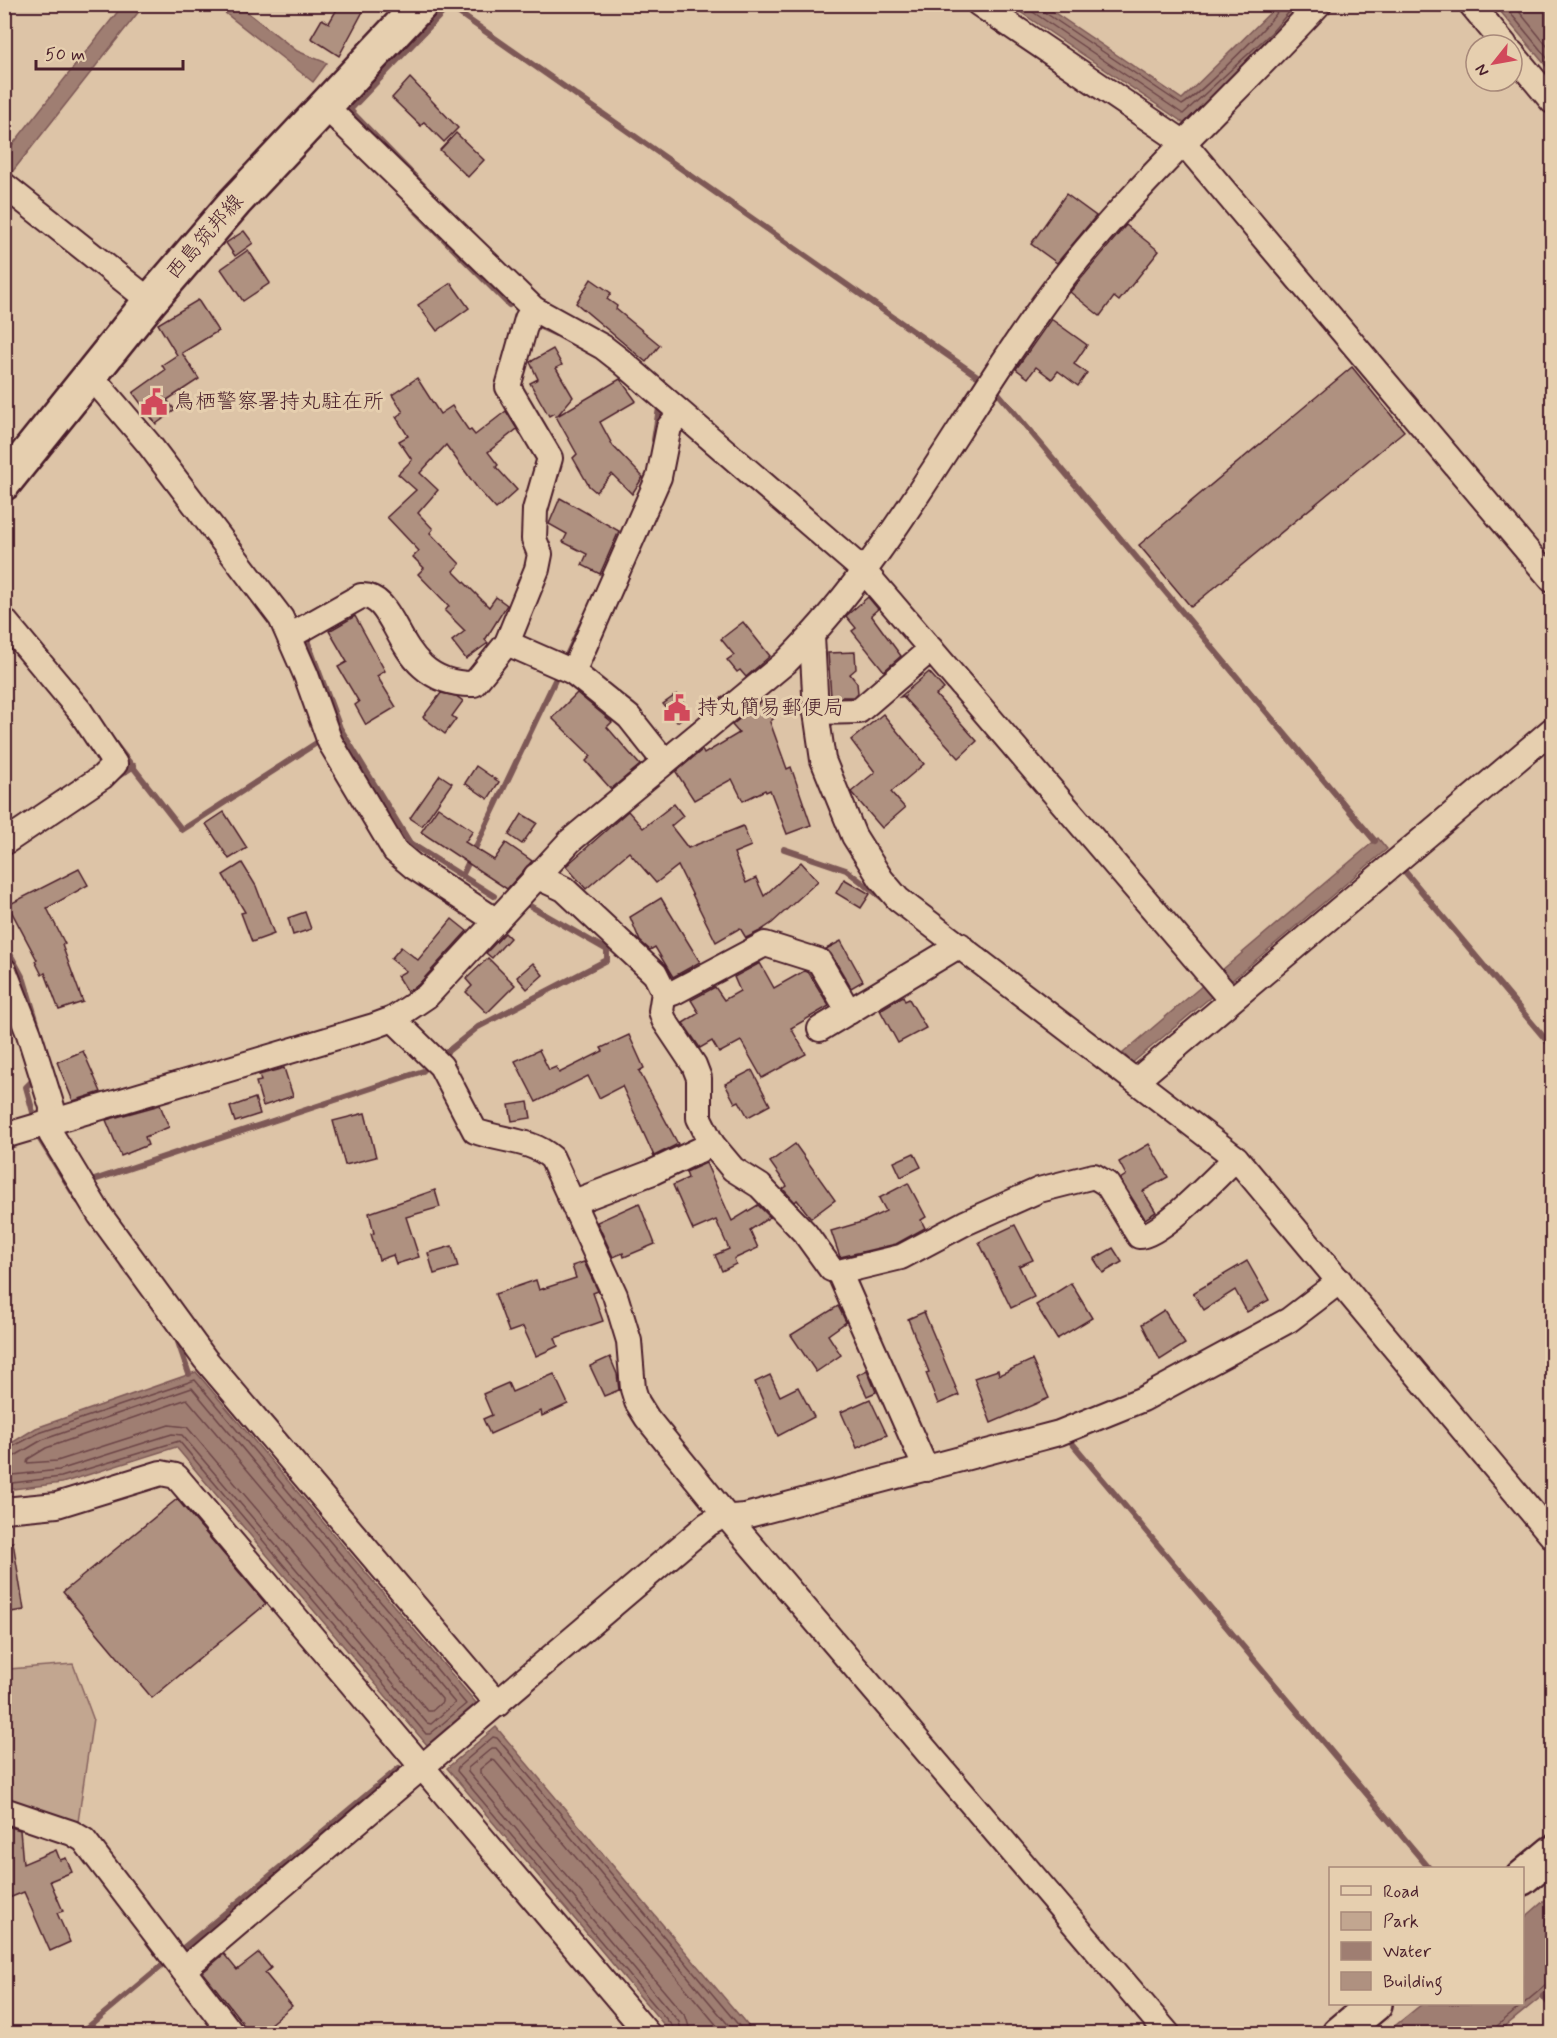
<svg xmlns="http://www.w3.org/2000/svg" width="1557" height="2038" viewBox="0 0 1557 2038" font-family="Mynerve,'Klee One',sans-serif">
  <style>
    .green { fill: #c2a690; stroke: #86625e; stroke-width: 1.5 }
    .water { fill: #9f7e72; stroke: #7d5856; stroke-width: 1.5 }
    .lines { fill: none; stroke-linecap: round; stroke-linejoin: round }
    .shore { stroke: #6c4547; stroke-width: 1.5 }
    .stream { stroke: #7d5856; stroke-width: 6 }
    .building { fill: #af9180; stroke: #4a1f2b; stroke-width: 1.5 }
    .street-casing { stroke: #4a1f2b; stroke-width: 28 }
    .secondary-casing { stroke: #4a1f2b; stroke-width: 38 }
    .street { stroke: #e6cfaf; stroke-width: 24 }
    .secondary { stroke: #e6cfaf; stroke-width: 33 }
    .labels { text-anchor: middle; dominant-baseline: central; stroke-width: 6; stroke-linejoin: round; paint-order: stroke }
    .street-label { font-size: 21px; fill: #4a1f2b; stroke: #e6cfaf }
    .poi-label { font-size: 21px; fill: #4a1f2b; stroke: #e6cfaf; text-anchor: start }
  </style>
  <rect width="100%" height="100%" fill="#ddc4a7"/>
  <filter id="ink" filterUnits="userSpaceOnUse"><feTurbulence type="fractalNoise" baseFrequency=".0167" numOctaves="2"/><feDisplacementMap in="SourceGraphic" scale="12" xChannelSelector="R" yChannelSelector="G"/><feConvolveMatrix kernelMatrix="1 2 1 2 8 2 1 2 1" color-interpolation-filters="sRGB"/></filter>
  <g filter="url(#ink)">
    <!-- green -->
    <polygon class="green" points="73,1664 93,1718 78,1822 5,1798 4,1690 9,1669"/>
    <!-- water -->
    <g class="water">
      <polygon points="123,5 144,5 5,181 5,154"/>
      <polygon points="215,5 238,5 297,51 327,63 313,82"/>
      <polygon points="1010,5 1043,5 1182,99 1278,5 1305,5 1275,37 1184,123"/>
      <polygon points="1495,5 1552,5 1552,73"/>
      <polygon points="1378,838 1387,849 1231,981 1222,970"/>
      <polygon points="1203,985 1212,996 1132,1063 1123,1053"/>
      <polygon points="196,1372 476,1703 427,1745 176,1447 62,1483 5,1490 5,1447 36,1428"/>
      <polygon points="496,1727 754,2033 671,2033 447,1768"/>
      <polygon points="1552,1894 1552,1988 1497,2033 1386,2033 1422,2004 1522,2004 1523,1919"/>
    </g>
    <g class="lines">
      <!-- shore -->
      <g class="shore">
        <polyline points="1021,4 1183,114 1271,33 1296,4"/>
        <path d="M1041,4L1044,12L1182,105C1193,100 1281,15 1282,4"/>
        <polyline points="1503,4 1552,64"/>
        <polyline points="1513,4 1552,52"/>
        <polygon points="187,1399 442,1699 442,1702 432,1711 428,1711 187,1427 169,1425 57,1461 27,1463 28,1459 46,1448"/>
        <polyline points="4,1451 39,1433 195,1380 466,1704 430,1734 426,1734 179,1441 61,1477 4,1484"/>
        <polyline points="4,1459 13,1457 42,1440 192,1388 455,1703 431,1724 427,1723 182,1435 172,1434 59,1470 4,1476"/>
        <polyline points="675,2034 673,2027 457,1771 458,1767 493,1737 497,1738 746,2034"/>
        <polyline points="682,2034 679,2022 468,1772 468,1768 492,1748 496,1748 736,2034"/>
        <polyline points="691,2034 686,2017 480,1773 480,1769 491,1760 495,1761 724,2034"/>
        <polyline points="1494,2034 1497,2026 1546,1985 1552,1983"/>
      </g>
      <!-- stream -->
      <g class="stream">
        <polyline points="424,186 350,110 449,6 980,378"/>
        <polyline points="413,208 509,305"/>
        <polyline points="534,324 556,334"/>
        <polyline points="998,393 1375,841"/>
        <polyline points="654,440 659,408 655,404"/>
        <polyline points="307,640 340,728 410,843 494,896"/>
        <polyline points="567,655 582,623"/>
        <polyline points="112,740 182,830 318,742"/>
        <polyline points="114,779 134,766"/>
        <polyline points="784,849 846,870 886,901"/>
        <polyline points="1402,868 1552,1047"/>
        <polyline points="462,876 557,676"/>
        <polyline points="4,943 24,980 38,1026"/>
        <polyline points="443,1055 478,1027 607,960 607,950 525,903"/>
        <polyline points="33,1080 26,1087 34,1116"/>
        <polyline points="39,1138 78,1201"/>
        <polyline points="88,1182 423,1071"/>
        <polyline points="176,1336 189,1374"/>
        <polyline points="1072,1443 1429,1868"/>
        <polyline points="182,1949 399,1768"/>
        <polyline points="1543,1996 1552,2007"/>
        <polyline points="80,2034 162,1965"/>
      </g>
    </g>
    <!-- building -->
    <g class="building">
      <polygon points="340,4 367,4 339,56 311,38 322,19 329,23"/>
      <polygon points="410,78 458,128 444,142 424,122 421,126 392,98"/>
      <polygon points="456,133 484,160 468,177 440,150"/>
      <polygon points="1066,194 1096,216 1057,263 1031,244"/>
      <polygon points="1126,225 1159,251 1119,301 1114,297 1100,316 1070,292"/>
      <polygon points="244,231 253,243 235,256 226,243"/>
      <polygon points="248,250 270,283 243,301 221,269"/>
      <polygon points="591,279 611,293 607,299 617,306 616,309 660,345 646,362 576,303"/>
      <polygon points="451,283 469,308 437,331 418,305"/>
      <polygon points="198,300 218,331 182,353 199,379 167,400 175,410 156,424 133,393 165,370 162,365 177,355 158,324"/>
      <polygon points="1051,319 1087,345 1074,364 1087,373 1078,386 1058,371 1052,379 1036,367 1028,378 1016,369"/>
      <polygon points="553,349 562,365 556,368 573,397 557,416 620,379 636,401 600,422 613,446 643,477 632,494 612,474 596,492 589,486 573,458 577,454 554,413 549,416 530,383 538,379 530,362"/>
      <polygon points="1352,367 1404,431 1191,607 1139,545"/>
      <polygon points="417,378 440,414 452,406 469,431 471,430 475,435 506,411 517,429 488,452 498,465 496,467 517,490 496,509 478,489 446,445 420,473 438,490 418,513 433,529 430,533 460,564 453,571 489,607 496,597 507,605 485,640 488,643 466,659 452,641 465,631 445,611 449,606 418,574 424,568 413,557 419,551 387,517 416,490 398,474 412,460 399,441 408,436 396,417 403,412 392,395"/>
      <polygon points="560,498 619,531 600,574 582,565 587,554 563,542 567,534 549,524"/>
      <polygon points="868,597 878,609 871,615 901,656 884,671 852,631 856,628 846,616"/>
      <polygon points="355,616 385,671 377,676 396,707 366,725 355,705 359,702 338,667 347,662 329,631"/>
      <polygon points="743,622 770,656 746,677 740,670 737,672 727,660 734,655 721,639"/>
      <polygon points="855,652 856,669 850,674 857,683 858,693 854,697 831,697 828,653"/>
      <polygon points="929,672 944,689 936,695 977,741 959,758 904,698 905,696 900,697"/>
      <polygon points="441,693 456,696 463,701 452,716 456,719 445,734 423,717"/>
      <polygon points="577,693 612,722 607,727 640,765 611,789 586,761 591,756 552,718"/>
      <polygon points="677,694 690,712 677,722 663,704"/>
      <polygon points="762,701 775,717 770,722 787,769 791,767 811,825 787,834 770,790 766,792 765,790 743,801 732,779 694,800 676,772 702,750 704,754 739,733 732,725"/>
      <polygon points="883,714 924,764 891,792 905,808 882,828 851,792 875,772 851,740"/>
      <polygon points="476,766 499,782 488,799 465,783"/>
      <polygon points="440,775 452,783 422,826 410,818"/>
      <polygon points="674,804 683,816 671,826 688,848 743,826 751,846 734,853 746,883 756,878 764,896 801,862 818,881 772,923 760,931 746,938 740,928 716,942 678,866 656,883 629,852 586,889 566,866 628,811 643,828"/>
      <polygon points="438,807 473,831 465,842 494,860 506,843 532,861 507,889 421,832"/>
      <polygon points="224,812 247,848 229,859 206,824"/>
      <polygon points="522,814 537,823 522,844 509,835"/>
      <polygon points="242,863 256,886 274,934 252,942 241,913 245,912 223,875"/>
      <polygon points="79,869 88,885 47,908 65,944 62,945 83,1002 59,1010 45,973 42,975 35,961 37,960 8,905"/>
      <polygon points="844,879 870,894 861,908 836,893"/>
      <polygon points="661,898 700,962 673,977 655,947 650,950 640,941 630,917"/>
      <polygon points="305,912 311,929 293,935 288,918"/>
      <polygon points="452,919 467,931 418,985 407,992 397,976 406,971 391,959 401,947 418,960"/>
      <polygon points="505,933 510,938 492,958 486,953"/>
      <polygon points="841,941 863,981 851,988 831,954 826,949"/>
      <polygon points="488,958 515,985 487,1013 466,992 472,986 466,979"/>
      <polygon points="533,963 543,975 527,989 517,977"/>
      <polygon points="760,963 774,988 804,971 809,973 829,1006 791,1028 806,1054 762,1078 741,1041 719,1053 712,1041 700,1048 683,1023 699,1013 691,1000 715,987 724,1000 740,991 734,977"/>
      <polygon points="903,996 905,1001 909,999 926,1028 898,1043 880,1010"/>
      <polygon points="629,1035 644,1068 639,1071 678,1144 654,1156 622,1086 599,1098 588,1076 536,1102 515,1061 539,1050 549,1070 556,1067 559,1073 603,1051 601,1048"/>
      <polygon points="83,1051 101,1092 73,1101 57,1062"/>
      <polygon points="284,1068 293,1096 263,1106 256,1082 261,1081 259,1075"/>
      <polygon points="752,1070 770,1105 748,1117 739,1101 735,1103 725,1084"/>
      <polygon points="255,1098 260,1114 235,1122 230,1107"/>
      <polygon points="528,1102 531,1118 512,1121 509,1105"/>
      <polygon points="160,1105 169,1127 145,1137 148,1145 121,1156 106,1120"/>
      <polygon points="365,1113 376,1157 345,1165 333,1121"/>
      <polygon points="795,1144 835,1200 811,1218 797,1200 795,1202 783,1189 787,1186 770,1162"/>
      <polygon points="1149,1144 1168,1177 1143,1191 1156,1212 1145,1219 1120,1179 1126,1175 1119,1162"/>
      <polygon points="914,1153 921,1167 901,1177 894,1162"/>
      <polygon points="706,1163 732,1221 758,1205 770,1217 750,1230 758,1248 734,1259 736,1264 722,1271 715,1255 729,1249 716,1220 693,1230 673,1185 688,1178 686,1172"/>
      <polygon points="908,1183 926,1217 921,1220 925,1228 896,1244 840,1257 831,1231 865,1221 886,1211 879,1198"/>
      <polygon points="435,1190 440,1207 406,1217 419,1257 396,1264 393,1255 379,1260 371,1234 374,1233 369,1213"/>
      <polygon points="639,1203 655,1244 624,1257 623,1253 613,1257 597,1222"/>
      <polygon points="1015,1225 1033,1260 1019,1266 1034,1297 1011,1308 979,1242"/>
      <polygon points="452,1246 458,1267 434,1274 428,1253"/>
      <polygon points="1113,1248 1122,1262 1103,1273 1094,1259"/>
      <polygon points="1247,1261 1269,1300 1247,1312 1235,1290 1204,1310 1193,1293"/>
      <polygon points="584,1262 598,1291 593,1293 603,1321 555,1338 558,1346 536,1356 523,1327 509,1332 495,1294 536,1280 539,1290 576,1278 572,1266"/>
      <polygon points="1071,1283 1092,1318 1057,1339 1036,1305"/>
      <polygon points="838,1306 846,1322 828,1335 841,1355 816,1372 791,1335"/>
      <polygon points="1164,1310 1185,1344 1160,1360 1142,1324"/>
      <polygon points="924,1312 959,1395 938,1404 926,1373 929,1372 908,1319"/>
      <polygon points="610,1357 617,1374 619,1390 604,1396 590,1366"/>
      <polygon points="1032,1360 1049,1398 991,1423 974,1378 998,1370 999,1375"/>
      <polygon points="867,1370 876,1392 867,1396 857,1375"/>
      <polygon points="554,1374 568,1404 542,1416 541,1411 490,1434 483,1419 492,1415 483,1394 508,1383 512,1392"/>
      <polygon points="770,1375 780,1396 798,1387 814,1417 778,1436 755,1382"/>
      <polygon points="870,1399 887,1435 857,1448 841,1412"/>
      <polygon points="177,1499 266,1604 152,1698 63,1592"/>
      <polygon points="13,1542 24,1610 4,1613 4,1543"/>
      <polygon points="4,1825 20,1830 23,1864 56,1850 60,1860 66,1858 72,1872 50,1881 63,1911 57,1913 70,1942 50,1951 24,1892 9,1898 4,1888"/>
      <polygon points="259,1953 271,1968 265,1973 292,2006 258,2034 246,2034 242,2022 203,1972 224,1954 237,1970"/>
    </g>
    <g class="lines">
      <defs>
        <g id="street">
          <polyline points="979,4 1183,142 1552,580"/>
          <polyline points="1471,4 1505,45"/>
          <polyline points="1512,53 1552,101"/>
          <polyline points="324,105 534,309 603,347 621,361 864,571 1231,1000"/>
          <polyline points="4,185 150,301"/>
          <polyline points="90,375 148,443 281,618 306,675 330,742 395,851 414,867 495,920"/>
          <polyline points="4,620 80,711 115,764 102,777 4,843"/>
          <path d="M290,636L361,596C402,594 393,686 474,684L507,643L537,569L540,554L534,539L535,510L550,458L508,387L527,319L534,309"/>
          <polyline points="812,636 816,712 823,760 854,836 881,879 898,899 1236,1158 1552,1536"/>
          <polyline points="507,643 573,672 629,717 664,761"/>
          <polyline points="573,672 659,477 669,427 680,414"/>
          <polyline points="816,712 859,711 931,649"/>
          <path d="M536,876L564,889L655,974L664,992L661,1011L664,1020L694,1065L699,1078V1118L712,1144L733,1169L760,1186L805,1233L831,1269L839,1272L901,1257L965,1223L1039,1190L1094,1176L1107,1184L1139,1236C1160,1237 1218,1175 1236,1158"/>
          <polyline points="4,970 29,1034 52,1107 51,1134 100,1215 205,1359 498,1704"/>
          <polyline points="664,992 673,993 765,944 819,961 849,1012"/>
          <path d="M393,1019L441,1066L475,1131C501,1141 531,1139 552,1158L615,1295L629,1341L633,1389L637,1402L647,1418L727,1517L1168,2034"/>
          <polyline points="820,1029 960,945"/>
          <polyline points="1137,1080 1552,730"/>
          <path d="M4,1136L374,1026L393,1019L427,996L570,841L786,662C897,551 965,407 1059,283C1137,182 1232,98 1319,4"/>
          <polyline points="574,1202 653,1172 712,1144"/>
          <polyline points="839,1272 926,1469"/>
          <polyline points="4,1510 57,1505 161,1473 176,1476 648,2034"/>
          <polyline points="4,1810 72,1833 84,1840 232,2034"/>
          <polyline points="183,1970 708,1524 719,1518 745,1516 1059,1433 1143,1399 1289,1320 1340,1281"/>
        </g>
        <g id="secondary">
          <polyline points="4,483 150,301 235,202 421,4"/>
          <polyline points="1522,1878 1552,1853"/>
          <polyline points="1339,2034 1375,2004"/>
        </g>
      </defs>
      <!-- street casing -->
      <use href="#street" class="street-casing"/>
      <!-- secondary casing -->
      <use href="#secondary" class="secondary-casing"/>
      <!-- street -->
      <use href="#street" class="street"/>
      <!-- secondary -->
      <use href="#secondary" class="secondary"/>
    </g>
  </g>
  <!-- icons -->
  <defs>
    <symbol id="civic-bare" viewBox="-9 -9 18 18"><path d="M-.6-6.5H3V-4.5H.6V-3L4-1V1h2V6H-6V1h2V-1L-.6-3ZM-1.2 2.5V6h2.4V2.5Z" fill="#d1495b" stroke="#e6cfaf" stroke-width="2.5" paint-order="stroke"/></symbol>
  </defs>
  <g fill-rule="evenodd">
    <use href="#civic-bare" x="135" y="383" width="38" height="38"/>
    <use href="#civic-bare" x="658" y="689" width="38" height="38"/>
  </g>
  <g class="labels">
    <!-- street labels -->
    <g class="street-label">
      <text transform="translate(205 237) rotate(-49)">西島筑邦線</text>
    </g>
    <!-- poi labels -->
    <g class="poi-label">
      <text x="174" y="402">鳥栖警察署持丸駐在所</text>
      <text x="697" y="708">持丸簡易郵便局</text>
    </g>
  </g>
  <!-- margin -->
  <rect width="1557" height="2038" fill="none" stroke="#e6cfaf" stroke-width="24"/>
  <rect x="12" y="12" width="1533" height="2014" fill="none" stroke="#4a1f2b" stroke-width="2" filter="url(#ink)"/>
  <!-- legend -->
  <rect x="1329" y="1867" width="195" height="138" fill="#e6cfaf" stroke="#a8897a" stroke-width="1.5"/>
  <rect x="1341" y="1886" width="30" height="9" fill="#e6cfaf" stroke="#a8897a" stroke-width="1.5"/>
  <text x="1383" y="1897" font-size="18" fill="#4a1f2b">Road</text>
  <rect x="1341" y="1912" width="30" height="18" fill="#c2a690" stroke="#a8897a" stroke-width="1.5"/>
  <text x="1383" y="1927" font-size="18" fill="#4a1f2b">Park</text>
  <rect x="1341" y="1942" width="30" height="18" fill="#9f7e72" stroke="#a8897a" stroke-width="1.5"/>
  <text x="1383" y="1957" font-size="18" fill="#4a1f2b">Water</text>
  <rect x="1341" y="1972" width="30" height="18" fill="#af9180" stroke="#a8897a" stroke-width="1.5"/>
  <text x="1383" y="1987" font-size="18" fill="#4a1f2b">Building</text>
  <!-- north arrow -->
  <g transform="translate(1494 63) rotate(239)"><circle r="28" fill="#e6cfaf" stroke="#a8897a" stroke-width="1.5"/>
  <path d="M0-4.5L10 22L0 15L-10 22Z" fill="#d1495b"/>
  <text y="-9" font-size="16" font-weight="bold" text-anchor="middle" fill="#4a1f2b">N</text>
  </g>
  <!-- scale -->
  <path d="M36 60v9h147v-9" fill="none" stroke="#4a1f2b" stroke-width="3"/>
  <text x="45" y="60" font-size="18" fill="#4a1f2b" stroke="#e6cfaf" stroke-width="4.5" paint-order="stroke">50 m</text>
</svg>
